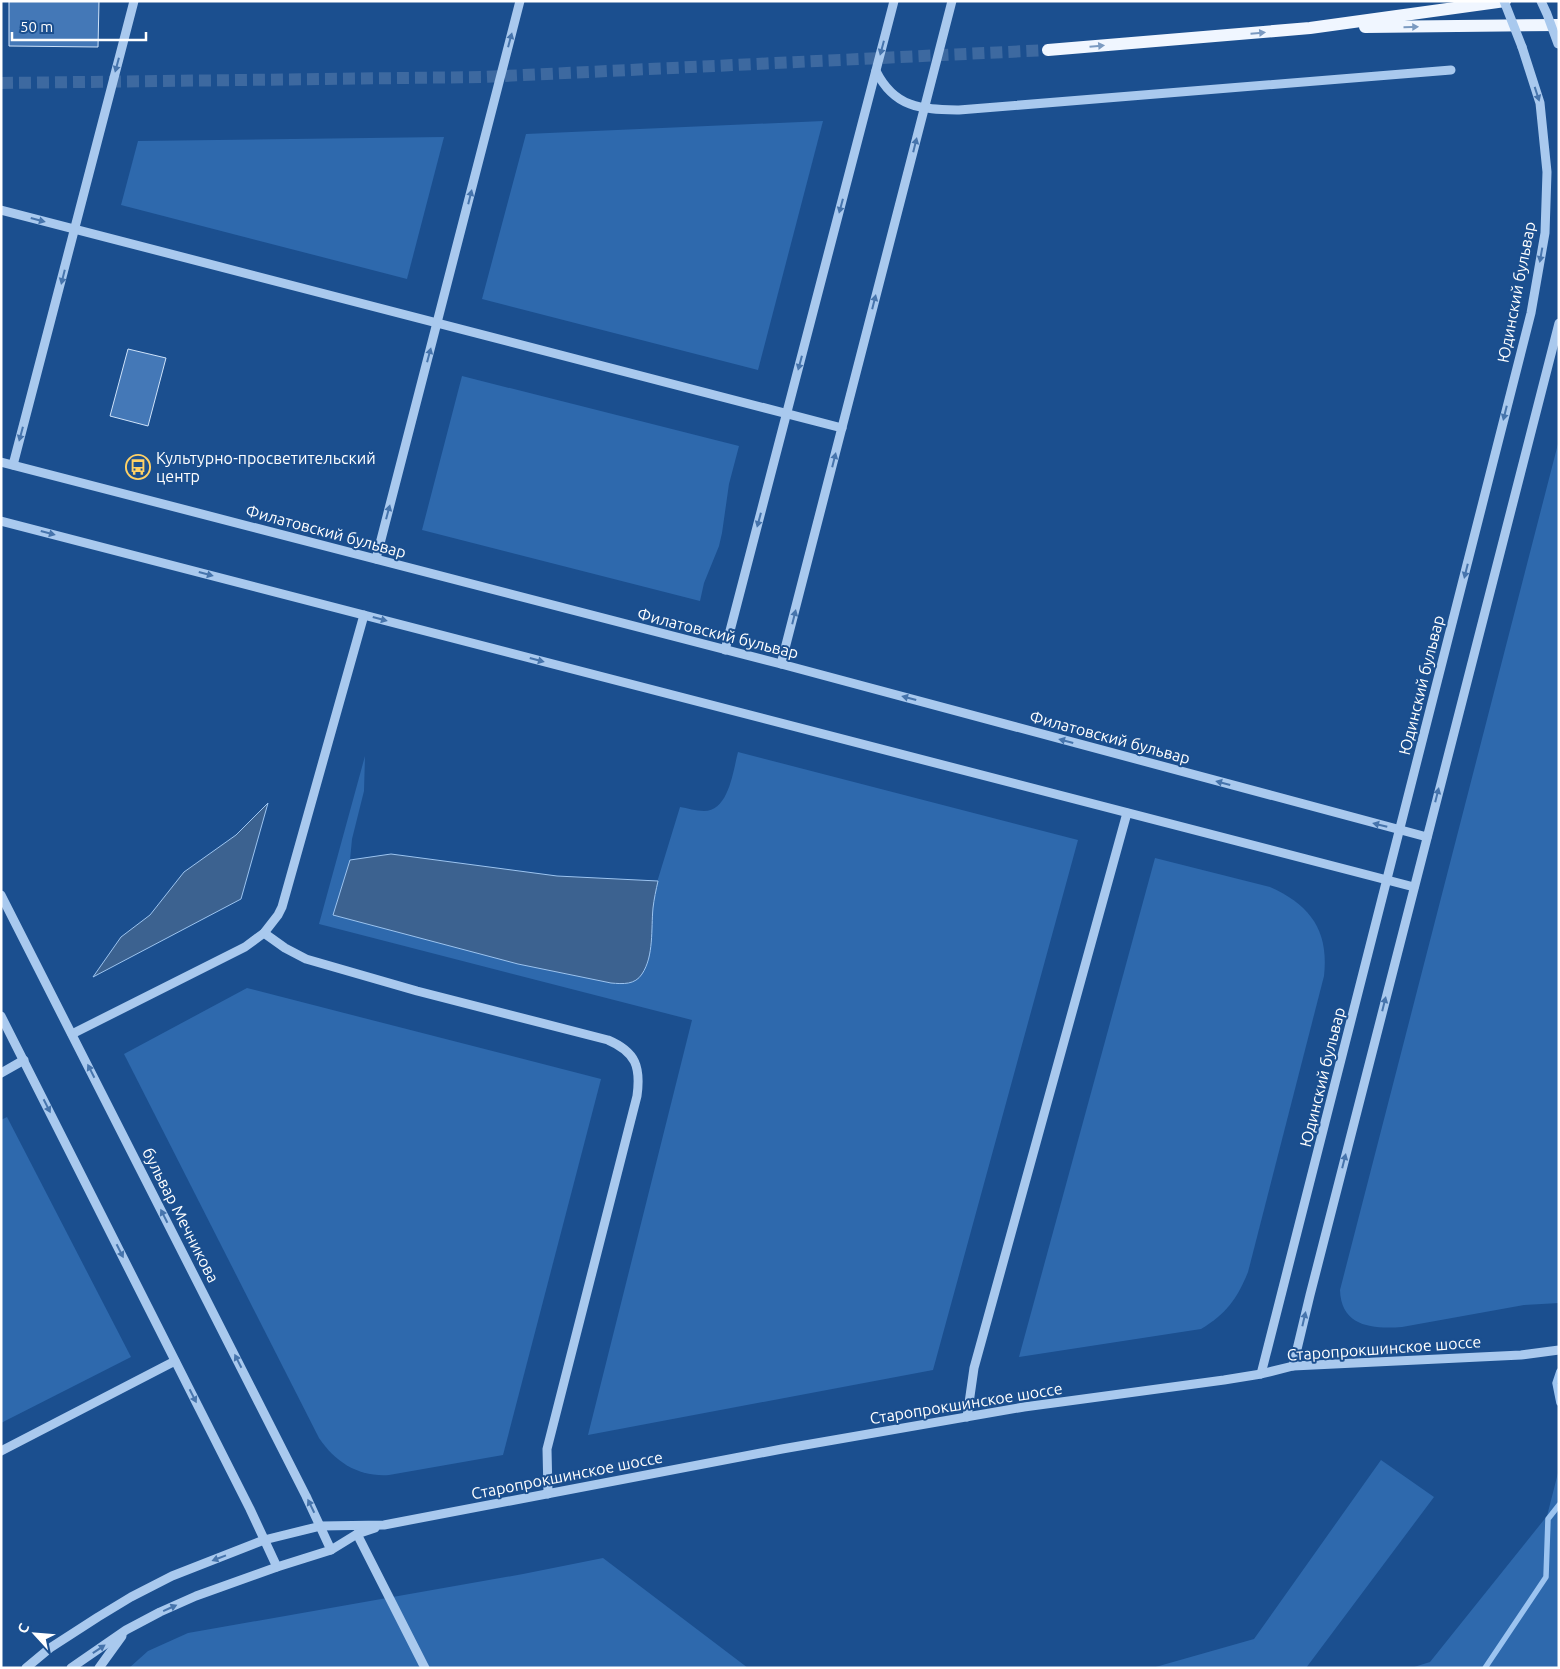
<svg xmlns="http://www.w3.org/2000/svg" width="1560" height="1669" viewBox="0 0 1560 1669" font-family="Ubuntu,sans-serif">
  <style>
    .green { fill: #2e69ad }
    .water { fill: #3c6290; stroke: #9cc4f0 }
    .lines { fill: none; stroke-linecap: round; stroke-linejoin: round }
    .stream { stroke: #9cc4f0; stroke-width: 5.5 }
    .building { fill: #4478b7; stroke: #cfe3fa }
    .major-tunnel { stroke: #3d69a0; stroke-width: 12; stroke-dasharray: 12 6; stroke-linecap: butt }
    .minor { stroke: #a9c9ee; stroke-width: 9 }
    .major { stroke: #f0f6ff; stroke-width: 12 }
    .minor-bridge { stroke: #a9c9ee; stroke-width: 9 }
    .oneway { fill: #7b9ac1 }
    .oneway2 { fill: #4674ac }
    .labels { text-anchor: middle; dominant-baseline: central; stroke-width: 4; stroke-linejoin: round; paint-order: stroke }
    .street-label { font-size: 16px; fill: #fff; stroke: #1b4f8f }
    .poi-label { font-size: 16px; fill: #fff; stroke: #1b4f8f; text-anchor: start }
  </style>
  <rect width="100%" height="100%" fill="#1b4f8f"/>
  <!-- green -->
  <g class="green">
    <polygon points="823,121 758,370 482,299 526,134"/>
    <polygon points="444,137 407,279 121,205 138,141"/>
    <polygon points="462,376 739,446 729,484 722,533 719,546 704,583 700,601 422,530"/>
    <path d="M1559,440V1303L1524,1305L1402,1327C1373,1329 1341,1327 1340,1290Z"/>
    <path d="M738,752L1078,840L933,1370L588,1435L692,1020L319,924L365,756L364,791L352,839L350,860L334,915L518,964L611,983L624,984L635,981L642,974L648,962L653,907L658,879L680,807C687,808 696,811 704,811C729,811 733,771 738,752Z"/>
    <path d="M1155,858L1270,887C1310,905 1329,930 1324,976L1248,1272C1237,1299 1226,1314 1201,1329L1019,1357Z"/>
    <path d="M247,988L601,1079L503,1455L389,1475C359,1477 336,1463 319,1438L124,1054Z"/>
    <polygon points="7,1117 131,1357 1,1423 1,1120"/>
    <polygon points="1381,1460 1434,1497 1306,1668 1152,1668 1254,1639"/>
    <polygon points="1559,1469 1559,1668 1411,1668 1430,1662 1547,1516"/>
    <polygon points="603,1558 748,1668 129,1668 148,1651 188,1633 523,1574"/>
  </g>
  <!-- water -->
  <g class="water">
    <polygon points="268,803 241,899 93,977 121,937 150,915 184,872 236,835"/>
    <path d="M391,854L557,876L658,881C656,890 654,899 653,908C651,929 654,956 642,974C635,985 623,984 611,983L518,964L333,915L350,860Z"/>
  </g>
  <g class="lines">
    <!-- stream -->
    <g class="stream">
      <polyline points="1559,1371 1555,1383 1559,1403"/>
      <polyline points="1485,1668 1546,1577 1548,1519 1559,1505"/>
    </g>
  </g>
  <!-- building -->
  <g class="building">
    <polygon points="9,1 99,1 98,47 9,46"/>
    <polygon points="128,349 166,358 148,426 110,416"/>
  </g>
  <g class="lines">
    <!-- major-tunnel -->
    <polyline class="major-tunnel" points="1,83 483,77 1048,50"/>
    <!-- minor -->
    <g class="minor">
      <path d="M876,71C895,109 922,109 959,110L1451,70"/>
      <polyline points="1,210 842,428"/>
      <polyline points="1,462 781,664 1427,837"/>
      <polyline points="13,465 134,1"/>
      <polyline points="1,521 1414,887"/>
      <polyline points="376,559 520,1"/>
      <polyline points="725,650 894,1"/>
      <polyline points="781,664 952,1"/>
      <polyline points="1,895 306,1496 331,1550"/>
      <path d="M264,933L285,948L306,959L417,991L608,1040C636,1052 641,1067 637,1096L547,1449L548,1494"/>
      <polyline points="1,1016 250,1509 277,1567"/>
      <polyline points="72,1034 245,947 264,933 278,915 282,907 364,615"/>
      <polyline points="1,1073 24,1060"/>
      <polyline points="1293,1366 1310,1295 1559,323"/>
      <polyline points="1261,1374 1531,313 1545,233 1547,172 1540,103 1522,47"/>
      <polyline points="967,1417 974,1368 1127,813"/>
      <polyline points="1,1451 175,1361"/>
      <polyline points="357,1534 425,1668"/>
      <polyline points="26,1668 50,1648 98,1617 131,1597 172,1576 264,1540 321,1526 384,1525 782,1449 1024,1407 1224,1380 1261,1374 1293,1366 1521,1355 1559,1350"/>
      <polyline points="71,1668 126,1630 160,1612 196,1596 277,1567 331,1550 357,1534 375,1528"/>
      <polyline points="99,1668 122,1636"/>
    </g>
    <!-- major -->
    <g class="major">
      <polyline points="1365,27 1559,25"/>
      <polyline points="1048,50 1310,28 1505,1"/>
    </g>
    <!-- minor-bridge -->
    <g class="minor-bridge">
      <polyline points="1504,1 1522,47"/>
      <polyline points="1541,1 1547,14 1558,44"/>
    </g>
  </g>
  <!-- one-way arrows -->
  <defs><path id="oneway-solid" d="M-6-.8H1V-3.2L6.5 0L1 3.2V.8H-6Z" transform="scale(1.25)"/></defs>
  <g class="oneway">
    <use href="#oneway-solid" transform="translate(1411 27) rotate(-1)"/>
    <use href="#oneway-solid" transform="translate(1258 33) rotate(-5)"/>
    <use href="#oneway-solid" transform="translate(1097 46) rotate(-5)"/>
  </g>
  <g class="oneway2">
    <use href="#oneway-solid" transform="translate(510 40) rotate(-75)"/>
    <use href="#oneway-solid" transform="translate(882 48) rotate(105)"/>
    <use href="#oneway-solid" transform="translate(117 65) rotate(105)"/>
    <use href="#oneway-solid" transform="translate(1537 94) rotate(72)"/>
    <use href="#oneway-solid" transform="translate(915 145) rotate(-76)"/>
    <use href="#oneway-solid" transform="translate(470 197) rotate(-76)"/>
    <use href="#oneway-solid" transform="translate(841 206) rotate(105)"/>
    <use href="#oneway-solid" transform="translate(38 220) rotate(15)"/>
    <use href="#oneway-solid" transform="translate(1541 255) rotate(100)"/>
    <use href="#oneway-solid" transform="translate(63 277) rotate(104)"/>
    <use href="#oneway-solid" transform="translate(874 302) rotate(-76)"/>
    <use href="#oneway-solid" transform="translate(429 355) rotate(-75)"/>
    <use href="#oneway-solid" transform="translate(800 363) rotate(105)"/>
    <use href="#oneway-solid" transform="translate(1505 413) rotate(104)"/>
    <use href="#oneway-solid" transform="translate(21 434) rotate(105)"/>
    <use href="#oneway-solid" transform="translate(834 460) rotate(-76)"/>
    <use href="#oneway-solid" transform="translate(388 512) rotate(-75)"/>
    <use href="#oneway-solid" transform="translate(759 520) rotate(105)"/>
    <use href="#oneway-solid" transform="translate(48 533) rotate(15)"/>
    <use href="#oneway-solid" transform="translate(1466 571) rotate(104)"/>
    <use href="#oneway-solid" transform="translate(206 574) rotate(15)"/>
    <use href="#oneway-solid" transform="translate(794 617) rotate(-76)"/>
    <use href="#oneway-solid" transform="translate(380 619) rotate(15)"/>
    <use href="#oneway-solid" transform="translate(537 660) rotate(15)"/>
    <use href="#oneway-solid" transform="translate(909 698) rotate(-165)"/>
    <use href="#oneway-solid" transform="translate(1066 741) rotate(-165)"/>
    <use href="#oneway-solid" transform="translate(1223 783) rotate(-165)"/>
    <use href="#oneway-solid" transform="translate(1437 795) rotate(-76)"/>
    <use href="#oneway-solid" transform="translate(1380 825) rotate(-166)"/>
    <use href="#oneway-solid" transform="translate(1384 1004) rotate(-76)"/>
    <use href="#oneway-solid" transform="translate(91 1071) rotate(-117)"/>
    <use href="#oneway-solid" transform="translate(47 1106) rotate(63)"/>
    <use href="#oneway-solid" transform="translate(1344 1161) rotate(-76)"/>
    <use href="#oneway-solid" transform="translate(164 1216) rotate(-117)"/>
    <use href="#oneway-solid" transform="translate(120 1251) rotate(63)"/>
    <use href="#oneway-solid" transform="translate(1304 1319) rotate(-77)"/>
    <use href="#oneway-solid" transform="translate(238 1361) rotate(-117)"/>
    <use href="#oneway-solid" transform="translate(193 1396) rotate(63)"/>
    <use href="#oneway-solid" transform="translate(311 1506) rotate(-116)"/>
    <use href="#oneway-solid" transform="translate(219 1558) rotate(159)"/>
    <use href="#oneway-solid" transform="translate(170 1608) rotate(-24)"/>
    <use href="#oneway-solid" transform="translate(99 1649) rotate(-34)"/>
  </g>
  <!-- icons -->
  <defs>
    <symbol id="bus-ring" viewBox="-11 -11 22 22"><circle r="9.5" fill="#1b4f8f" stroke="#ffd166" stroke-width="1.5"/><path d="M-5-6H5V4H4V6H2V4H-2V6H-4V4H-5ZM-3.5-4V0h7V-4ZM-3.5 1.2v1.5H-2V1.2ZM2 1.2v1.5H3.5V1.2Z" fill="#ffd166"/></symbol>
  </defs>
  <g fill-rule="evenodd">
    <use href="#bus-ring" x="124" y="453" width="28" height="28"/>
  </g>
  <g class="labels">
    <!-- street labels -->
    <g class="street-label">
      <text transform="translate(1516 292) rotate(-79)">Юдинский бульвар</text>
      <text transform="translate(326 531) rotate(15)">Филатовский бульвар</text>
      <text transform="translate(718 633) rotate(14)">Филатовский бульвар</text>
      <text transform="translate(1421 685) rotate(-76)">Юдинский бульвар</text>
      <text transform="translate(1110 737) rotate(15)">Филатовский бульвар</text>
      <text transform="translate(1322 1077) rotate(-76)">Юдинский бульвар</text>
      <text transform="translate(181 1215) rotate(63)">бульвар Мечникова</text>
      <text transform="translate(1384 1348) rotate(-4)">Старопрокшинское шоссе</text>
      <text transform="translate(966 1403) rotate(-9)">Старопрокшинское шоссе</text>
      <text transform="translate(567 1475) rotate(-11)">Старопрокшинское шоссе</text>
    </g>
    <!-- poi labels -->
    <g class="poi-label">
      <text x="156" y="458">Культурно-просветительский<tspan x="156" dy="18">центр</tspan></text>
    </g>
  </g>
  <!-- border -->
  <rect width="1560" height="1669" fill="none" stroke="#ffffff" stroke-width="5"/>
  <!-- north arrow -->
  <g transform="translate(35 1634) rotate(296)" stroke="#1b4f8f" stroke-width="4" paint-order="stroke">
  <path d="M0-4L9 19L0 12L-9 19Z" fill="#ffffff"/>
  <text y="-8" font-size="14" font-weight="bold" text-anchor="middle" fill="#ffffff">С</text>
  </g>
  <!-- scale -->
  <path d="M12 32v8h134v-8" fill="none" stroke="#ffffff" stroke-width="2.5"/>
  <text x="20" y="32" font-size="15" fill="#ffffff" stroke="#1b4f8f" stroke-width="4" paint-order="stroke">50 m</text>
</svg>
